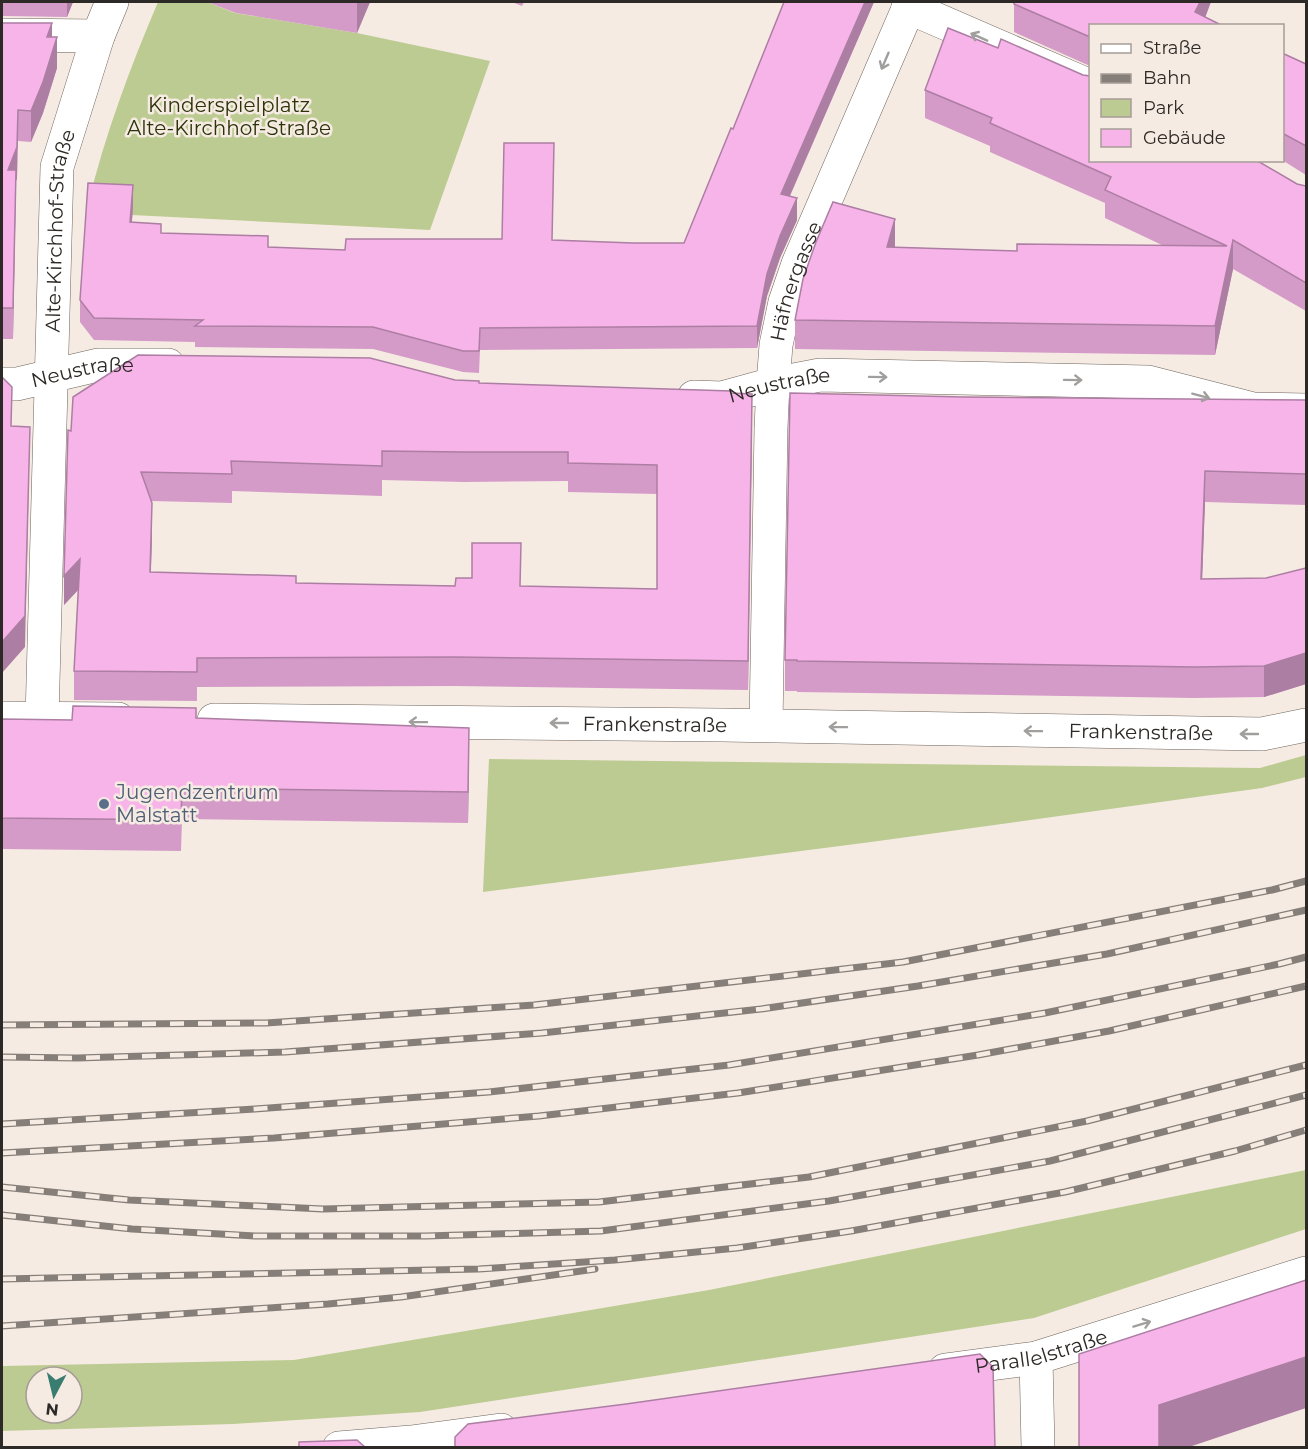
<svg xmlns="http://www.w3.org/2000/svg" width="1308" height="1449" viewBox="0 0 1308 1449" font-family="Montserrat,sans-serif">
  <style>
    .green { fill: #bccb91; fill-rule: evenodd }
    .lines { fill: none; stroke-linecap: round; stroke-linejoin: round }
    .street-casing { stroke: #6d645c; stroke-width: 34 }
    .street { stroke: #fff; stroke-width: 33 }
    .rail-casing { stroke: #867f79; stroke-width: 7 }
    .rail { stroke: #f6ebe3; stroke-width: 4.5; stroke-dasharray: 14; stroke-linecap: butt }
    .wall { fill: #d49bc8; fill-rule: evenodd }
    .shaded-wall { fill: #ad7ea3 }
    .building { fill: #f7b4e9; stroke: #ad7ea3; stroke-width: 1.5; fill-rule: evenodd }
    .oneway { stroke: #a09f9d }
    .service-dot { fill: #5c6f8a; stroke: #f6ebe3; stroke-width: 2 }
    .labels { text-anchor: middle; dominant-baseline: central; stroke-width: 5; stroke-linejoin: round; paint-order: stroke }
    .park-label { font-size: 20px; fill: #2b3409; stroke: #f6ebe3 }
    .street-label { font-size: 20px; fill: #2d2926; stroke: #f6ebe3 }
    .service-label { font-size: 20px; fill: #4e5e75; stroke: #f6ebe3; text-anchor: start }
  </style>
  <rect width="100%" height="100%" fill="#f6ebe3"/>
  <!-- green -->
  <g class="green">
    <path d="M158,2H207L235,13L357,33L490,61L430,230L132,215V207L88,205C105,134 130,68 158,2Z"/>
    <polygon points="1306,755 1306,777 1262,788 871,842 483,892 489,759 1260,768"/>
    <path d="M1306,1170V1229L1034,1318L420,1412L233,1424L2,1431V1366L294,1360L709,1290ZM36,1377H72V1413H36Z"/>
  </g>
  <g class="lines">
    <defs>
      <g id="street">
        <polyline points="908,7 1090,86"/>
        <polyline points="2,35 98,36"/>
        <path id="s1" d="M2,384H17L98,365H168"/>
        <path id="s2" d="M694,397L722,398L773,384L820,375L1148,382L1253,409L1306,410"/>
        <polyline points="2,718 118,719"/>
        <path id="s3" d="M42,719L57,167L98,36L112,2"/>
        <path id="s4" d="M214,720L722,725L1262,734L1306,725"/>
        <path id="s5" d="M766,725L771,428L773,384L776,345L785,302L798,264L911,2"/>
        <polyline points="1036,1358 1038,1448"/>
        <path id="s6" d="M945,1370L1036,1358L1306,1273"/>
        <polyline points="339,1448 411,1442 501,1430"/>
      </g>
    </defs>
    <!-- street casing -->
    <use href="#street" class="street-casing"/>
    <!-- street -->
    <use href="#street" class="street"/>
    <defs>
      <g id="rail">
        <polyline points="2,1025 266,1023 534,1005 903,962 1272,890 1306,881"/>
        <polyline points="2,1057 77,1058 285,1052 542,1033 761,1009 918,986 1107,954 1306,910"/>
        <polyline points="2,1124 255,1109 489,1092 729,1065 1045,1013 1279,964 1306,957"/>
        <polyline points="2,1153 274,1138 539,1116 738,1093 978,1055 1109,1031 1306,986"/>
        <polyline points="2,1187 129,1200 323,1209 599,1202 809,1177 1087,1121 1306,1065"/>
        <polyline points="2,1215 132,1229 255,1236 426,1236 601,1231 829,1201 1050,1161 1306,1095"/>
        <polyline points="2,1279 479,1269 615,1260 737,1248 851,1231 1065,1192 1235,1151 1306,1130"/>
        <polyline points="2,1326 328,1304 401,1297 595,1269"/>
      </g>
    </defs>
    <!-- rail casing -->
    <use href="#rail" class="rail-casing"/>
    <!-- rail -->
    <use href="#rail" class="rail"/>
  </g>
  <!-- wall -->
  <g class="wall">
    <polygon points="2,2 73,2 67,17 2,16"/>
    <polygon points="207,2 370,2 357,33 236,13"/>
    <polygon points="512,2 524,2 522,6"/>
    <polygon points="783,2 874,2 790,196 797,220 780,258 767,296 757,348 480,350 479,373 463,372 373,349 195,347 195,342 94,340 80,322 80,300 133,207 132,222 161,233 268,247 345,250 502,239 554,165 552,240 633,243 684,243 733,129 783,5"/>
    <polygon points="1014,4 1090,26 1090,66 1014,32"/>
    <polygon points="2,23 52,37 57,68 43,113 31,142 18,141 17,178 16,181 13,339 2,339"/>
    <polygon points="998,48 1083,75 1297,184 1306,186 1306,311 1233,269 1215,355 795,349 795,320 895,247 1017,251 1164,246 1105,218 1105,203 990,152 990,146 925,118 925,90"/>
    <polygon points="1282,53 1306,64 1306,62 1306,175 1282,160"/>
    <path d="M455,380L479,383L731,393L752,423L748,690L455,686L197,687V701L74,700V671L78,590L64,605L71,431ZM382,480L464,482L568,481V492L657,494V589L296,583L151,572L152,532L151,501L232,503V491L382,496Z"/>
    <polygon points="963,397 1306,400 1306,505 1205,502 1202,579 1266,578 1306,568 1306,684 1264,697 1194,698 797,692 797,691 785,691 785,660"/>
    <polygon points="196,718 469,759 468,823 182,819 181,851 2,849 2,719 72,720"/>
  </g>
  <!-- shaded-wall -->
  <g class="shaded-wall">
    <polygon points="67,2 73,2 67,17"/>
    <polygon points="357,2 370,2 357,33"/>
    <polygon points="865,2 874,2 781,216 781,194"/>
    <polygon points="1200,2 1211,2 1202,26 1195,12"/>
    <polygon points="52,23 52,53 57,37 57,68 43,113 31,142 31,111 47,37"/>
    <polygon points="18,110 17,178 16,181 13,339 13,308 8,170"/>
    <polygon points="133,185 133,207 130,244 130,222"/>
    <polygon points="797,198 797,220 780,258 767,296 757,348 757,326 767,274 780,236"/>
    <polygon points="895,219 895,248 887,247"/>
    <polygon points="1233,240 1233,269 1215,355 1215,326"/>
    <polygon points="752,394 752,423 748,690 748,661"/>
    <polygon points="30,427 25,647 2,673 2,642"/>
    <polygon points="1205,471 1205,502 1201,611 1201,579"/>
    <polygon points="152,503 152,532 150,601 150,572"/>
    <polygon points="80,559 80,588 64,605 64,576"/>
    <polygon points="1306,653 1306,684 1264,697 1264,666"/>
    <polygon points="469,728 469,759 468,823 468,792"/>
    <polygon points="1306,1357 1306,1408 1186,1448 1159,1448 1159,1405"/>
  </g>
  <!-- building -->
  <g class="building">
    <polygon points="784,2 865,2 781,194 797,198 780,236 767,274 757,326 480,328 479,351 463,351 373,327 195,326 203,320 94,318 80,300 88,183 133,185 130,222 161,224 161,233 268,236 268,247 345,250 346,239 502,239 504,143 554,143 552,240 633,243 684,243 731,128 733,129"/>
    <polygon points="1014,2 1200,2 1195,12 1223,26 1090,26 1090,37 1014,4"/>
    <polygon points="2,23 52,23 47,37 57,37 43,82 31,111 18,110 17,147 8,170 16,170 13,308 2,308"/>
    <polygon points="948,28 998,48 1001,39 1083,75 1090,76 1090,160 1256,160 1297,184 1306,186 1306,283 1233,240 1215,326 795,320 803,279 816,242 833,202 895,219 887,247 1017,251 1017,244 1227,246 1105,190 1111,177 990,123 992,118 925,90"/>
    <polygon points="1282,53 1306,64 1306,62 1306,146 1282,133"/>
    <path d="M138,355L370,358L455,380L479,381V383L731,391V393L752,394L748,661L455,657L197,658V672L74,671L80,559L64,576L68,430L71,431L73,397ZM382,451L464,452H568V463L657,465V589L520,586L521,543H472V578H456L455,586L296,583V576L150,572L152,503L141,472L232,474L231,461L382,466Z"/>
    <polygon points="2,377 12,387 11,426 30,427 25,616 2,642"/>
    <polygon points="790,393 963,397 1306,400 1306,474 1205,471 1201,579 1266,578 1306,568 1306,653 1264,666 1194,667 797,661 797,660 785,660"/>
    <polygon points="73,706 196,708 196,718 469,728 468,792 182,788 181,820 2,818 2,719 72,720"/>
    <polygon points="1306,1280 1306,1357 1159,1405 1159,1448 1079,1448 1079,1354"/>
    <polygon points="980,1354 993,1367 995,1448 455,1448 455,1437 468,1424 626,1404"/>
    <polygon points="357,1440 366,1448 299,1448 299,1442"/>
    <polygon points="201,1447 201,1448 164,1448"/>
  </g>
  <!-- one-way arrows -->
  <defs><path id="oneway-shaft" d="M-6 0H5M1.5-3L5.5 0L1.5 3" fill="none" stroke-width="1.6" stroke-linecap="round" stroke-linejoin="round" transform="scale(1.5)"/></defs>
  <g class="oneway">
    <use href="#oneway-shaft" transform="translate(979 37) rotate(-156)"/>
    <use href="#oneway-shaft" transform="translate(885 61) rotate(113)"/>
    <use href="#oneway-shaft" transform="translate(878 377) rotate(1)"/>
    <use href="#oneway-shaft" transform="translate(1073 380) rotate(1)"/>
    <use href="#oneway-shaft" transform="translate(1201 396) rotate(15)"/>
    <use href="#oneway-shaft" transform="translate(418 722) rotate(-179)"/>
    <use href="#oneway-shaft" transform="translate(559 723) rotate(-180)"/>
    <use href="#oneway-shaft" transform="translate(838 727) rotate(-179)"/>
    <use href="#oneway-shaft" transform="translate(1033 731) rotate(-179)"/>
    <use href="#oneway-shaft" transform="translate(1249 734) rotate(-180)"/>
    <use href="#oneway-shaft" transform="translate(1142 1324) rotate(-17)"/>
  </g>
  <!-- markers -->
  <circle class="service-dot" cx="104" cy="804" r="6"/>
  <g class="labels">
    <!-- park labels -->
    <g class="park-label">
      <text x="229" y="105">Kinderspielplatz<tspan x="229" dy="23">Alte-Kirchhof-Straße</tspan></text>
    </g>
    <!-- street labels -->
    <g class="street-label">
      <text stroke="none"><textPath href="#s3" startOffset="489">Alte-Kirchhof-Straße</textPath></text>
      <text stroke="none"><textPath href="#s5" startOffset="447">Häfnergasse</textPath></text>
      <text stroke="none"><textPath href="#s1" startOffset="82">Neustraße</textPath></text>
      <text stroke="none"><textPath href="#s2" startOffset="87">Neustraße</textPath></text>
      <text stroke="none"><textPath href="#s4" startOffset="441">Frankenstraße</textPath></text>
      <text stroke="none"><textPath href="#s4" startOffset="927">Frankenstraße</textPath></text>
      <text stroke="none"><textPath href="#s6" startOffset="98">Parallelstraße</textPath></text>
    </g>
    <!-- service labels -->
    <g class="service-label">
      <text x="116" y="792">Jugendzentrum<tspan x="116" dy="23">Malstatt</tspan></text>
    </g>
  </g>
  <!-- border -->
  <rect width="1308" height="1449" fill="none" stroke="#2d2926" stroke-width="6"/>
  <!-- legend -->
  <rect x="1089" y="24" width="195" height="138" fill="#f6ebe3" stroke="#a69d97" stroke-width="1.5"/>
  <rect x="1101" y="44" width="30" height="9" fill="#ffffff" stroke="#a69d97" stroke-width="1.5"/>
  <text x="1143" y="54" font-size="18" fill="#2d2926">Straße</text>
  <rect x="1101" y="74" width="30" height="9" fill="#867f79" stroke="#a69d97" stroke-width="1.5"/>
  <text x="1143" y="84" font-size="18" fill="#2d2926">Bahn</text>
  <rect x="1101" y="99" width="30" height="18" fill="#bccb91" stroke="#a69d97" stroke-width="1.5"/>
  <text x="1143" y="114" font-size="18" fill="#2d2926">Park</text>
  <rect x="1101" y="129" width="30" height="18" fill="#f7b4e9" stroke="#a69d97" stroke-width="1.5"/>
  <text x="1143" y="144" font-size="18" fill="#2d2926">Gebäude</text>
  <!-- north arrow -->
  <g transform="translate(54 1395) rotate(187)"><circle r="28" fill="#f6ebe3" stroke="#a69d97" stroke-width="1.5"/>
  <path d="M0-4.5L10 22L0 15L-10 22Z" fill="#397d71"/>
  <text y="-9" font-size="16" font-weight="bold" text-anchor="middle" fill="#2d2926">N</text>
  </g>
</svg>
